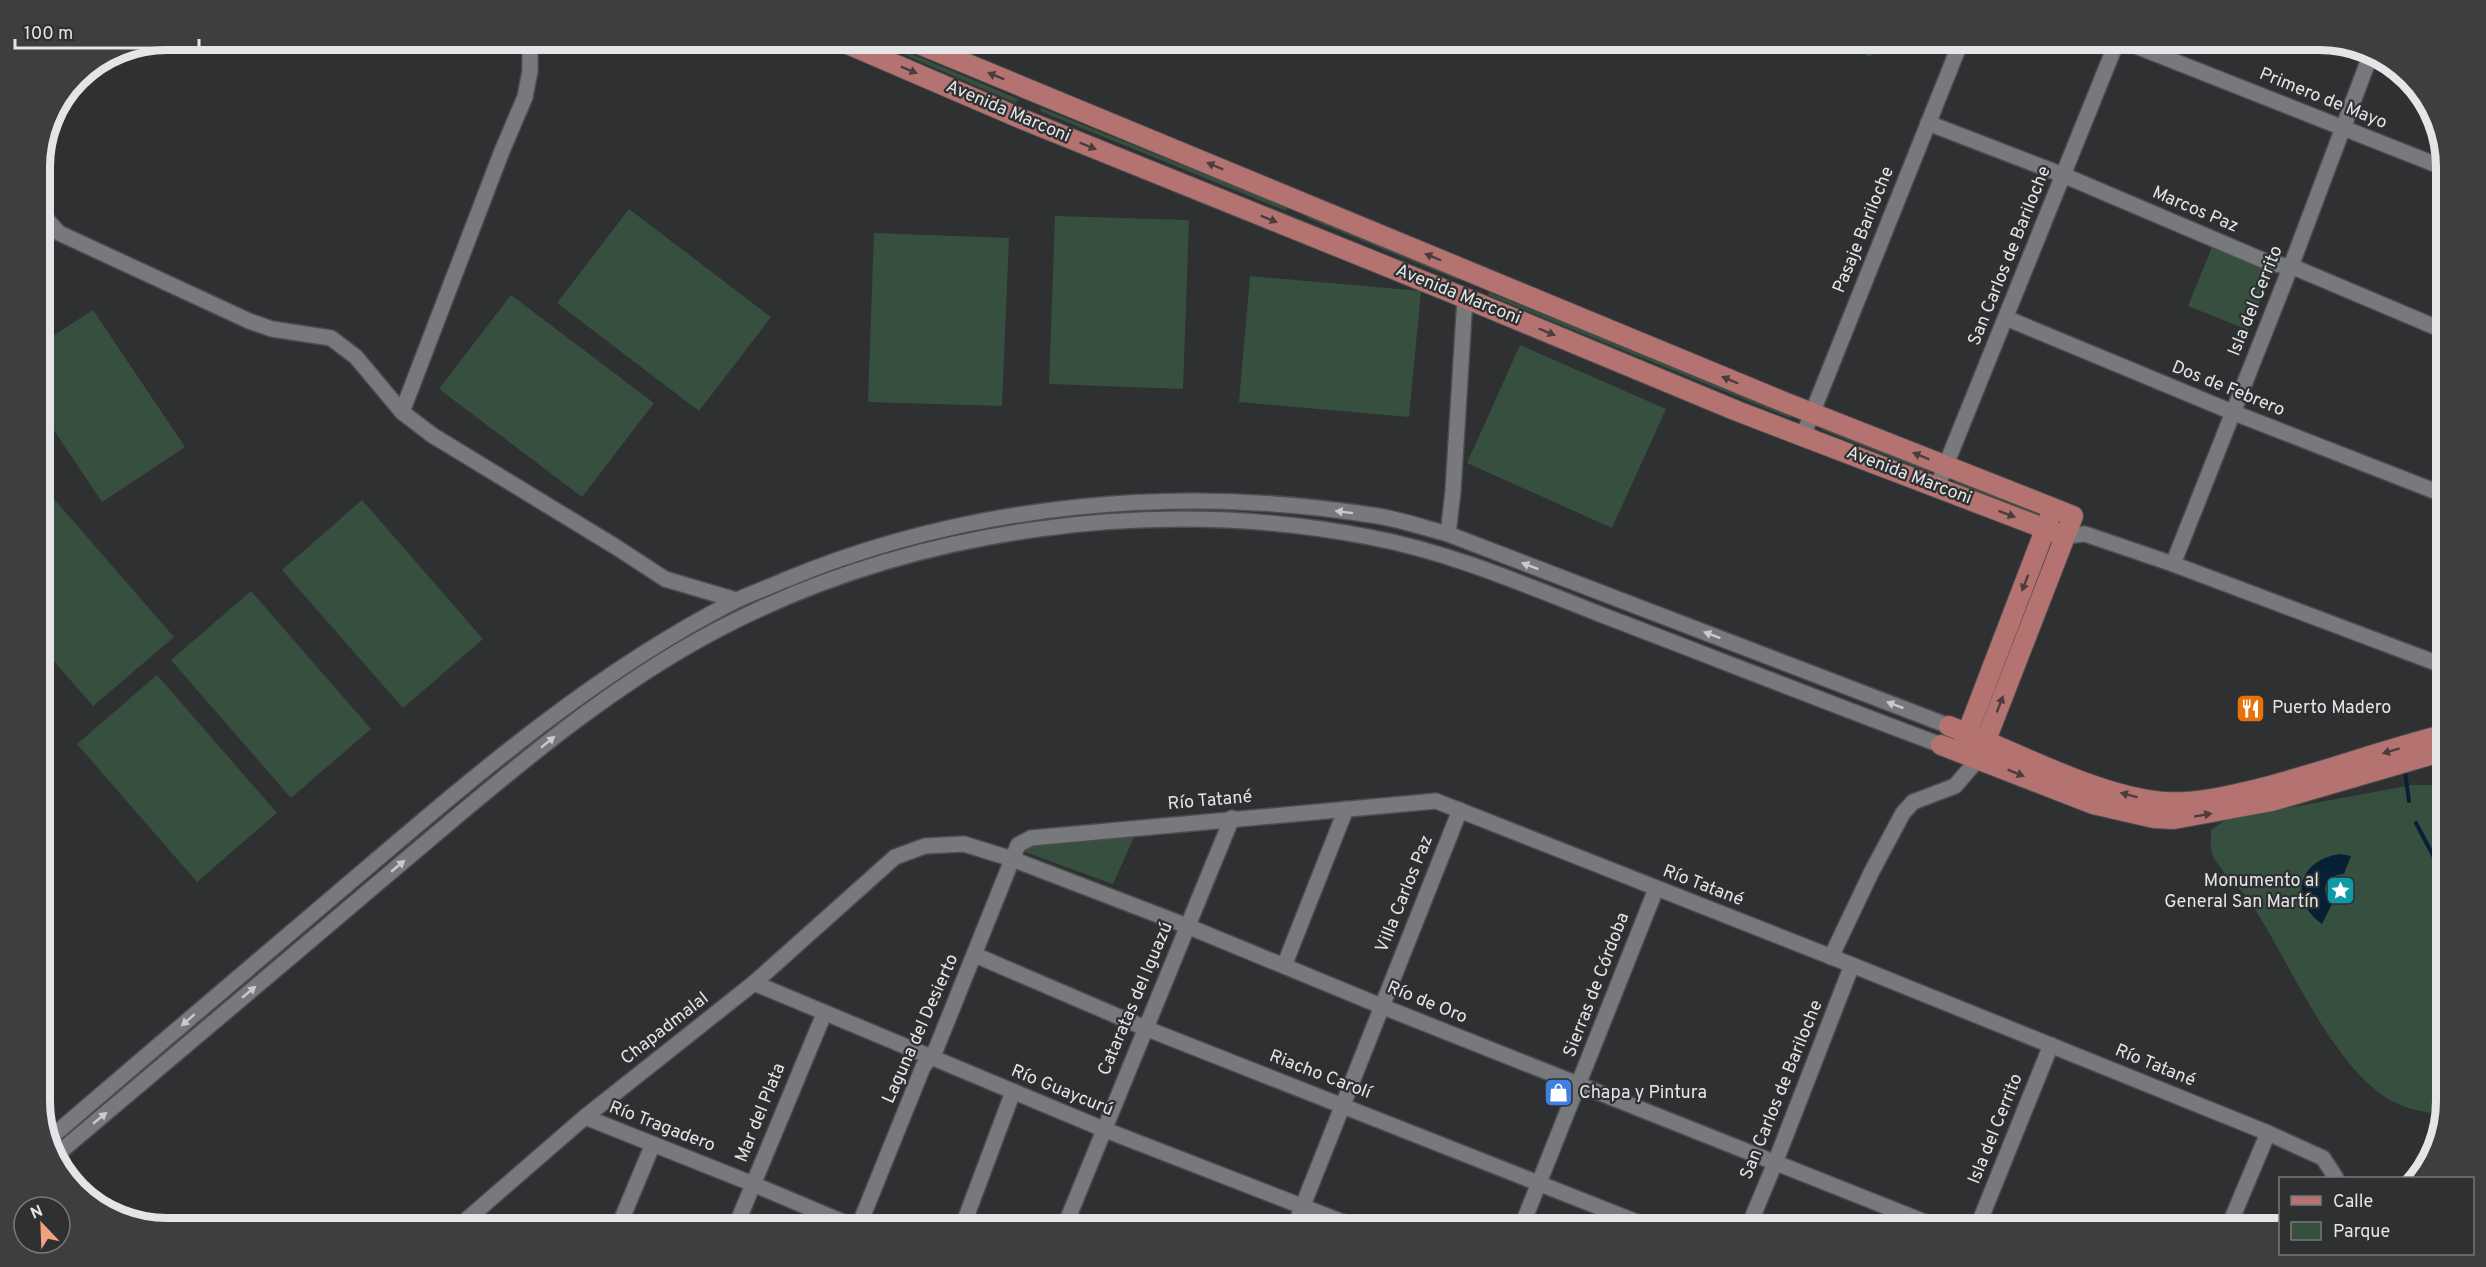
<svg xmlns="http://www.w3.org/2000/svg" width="2486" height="1267" viewBox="0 0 2486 1267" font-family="Overpass,sans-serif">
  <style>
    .green { fill: #374f3f }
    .water { fill: #072036 }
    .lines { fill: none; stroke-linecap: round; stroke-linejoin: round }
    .stream { stroke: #072036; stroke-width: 4 }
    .minor-casing { stroke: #4c4d4f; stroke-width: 18 }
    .major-casing { stroke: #4c4d4f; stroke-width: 22 }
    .minor { stroke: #77797c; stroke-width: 15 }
    .major { stroke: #b47270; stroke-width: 20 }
    .oneway { fill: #493d3e }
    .oneway2 { fill: #c9cacc }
    .labels { text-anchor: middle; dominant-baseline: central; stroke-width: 4.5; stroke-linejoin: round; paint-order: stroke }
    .street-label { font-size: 18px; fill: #e4e5e7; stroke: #2e3032 }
    .poi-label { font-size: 18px; fill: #e4e5e7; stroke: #2e3032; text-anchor: start }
    .rim { fill: none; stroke: #e4e5e7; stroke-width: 8 }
  </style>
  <rect width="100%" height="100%" fill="#2e3032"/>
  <!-- green -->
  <g class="green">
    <polygon points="1858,39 1896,39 1897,41 1868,57"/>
    <polygon points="879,40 1018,99 1016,103 877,43"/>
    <polygon points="1041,108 1287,207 1286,211 1040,111"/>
    <polygon points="629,209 771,317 699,411 557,303"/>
    <polygon points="1308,215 1460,277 1458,280 1307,218"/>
    <polygon points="1055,216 1189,220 1183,389 1049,384"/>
    <polygon points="874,233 1009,238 1002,406 868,402"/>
    <polygon points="2212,247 2272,271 2248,330 2188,306"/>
    <polygon points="1250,276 1421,291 1409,417 1239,402"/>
    <polygon points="1489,292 1792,415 1790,418 1488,295"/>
    <polygon points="511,295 654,403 582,497 439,389"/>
    <polygon points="93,310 185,447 102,502 39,408 39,345"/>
    <polygon points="1520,345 1666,409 1612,528 1467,463"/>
    <polygon points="1824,427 1931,470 1930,473 1822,430"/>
    <polygon points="1955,479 2042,513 2041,516 1953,482"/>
    <polygon points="54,499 174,637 93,706 39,644 39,511"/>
    <polygon points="362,500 483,639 403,708 282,570"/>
    <polygon points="251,591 371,729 291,798 171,660"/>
    <polygon points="157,675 277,813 197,882 77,744"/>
    <path d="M2412,785H2447V1101L2443,1114C2416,1112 2393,1106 2372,1087C2322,1043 2288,960 2251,903C2241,888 2225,877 2216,861C2209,852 2211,841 2211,830L2227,819Z"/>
    <polygon points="1134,837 1113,884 1025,852 1032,845 1047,842"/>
  </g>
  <!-- water -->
  <path class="water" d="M2340,854L2351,856L2344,874C2325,875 2319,890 2332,904L2322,924C2288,899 2298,860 2340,854Z"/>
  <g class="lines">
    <!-- stream -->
    <g class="stream">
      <polyline points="2405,772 2409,801"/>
      <polyline points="2416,823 2447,882"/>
    </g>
    <defs>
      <g id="minor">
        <polyline points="2118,39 2447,169"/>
        <polyline points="1928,123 2063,175 2272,264 2291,266 2447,332"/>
        <polyline points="39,211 59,233 249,321 272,329 331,338 356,357 402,412 432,435 616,547 665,579 736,600"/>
        <polyline points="2006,318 2232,412 2437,492 2447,469"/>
        <polyline points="402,412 502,151 525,97 530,71 530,39"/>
        <polyline points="1803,436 1962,39"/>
        <polyline points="1937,487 2118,39"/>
        <polyline points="1448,534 1453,491 1465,298"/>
        <polyline points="2064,536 2085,534 2173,564 2447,667"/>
        <polyline points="2173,564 2291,266 2372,51"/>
        <polyline points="975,955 1145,1028 1652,1228"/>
        <polyline points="1831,957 1872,871 1903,813 1913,802 1955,786 1979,758"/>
        <polyline points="1284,966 1346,809"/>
        <polyline points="754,983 1103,1129 1358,1228"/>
        <polyline points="585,1117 753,1184 857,1228"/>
        <path d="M49,1139C155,1048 262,957 368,867C483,769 598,671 733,602C749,594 767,588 785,580C970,503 1180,484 1378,516C1402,520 1425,528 1448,534L1949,726"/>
        <path d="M55,1156C170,1059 284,963 398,866C498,782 598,693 715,631C910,528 1153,495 1369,537C1450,552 1526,585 1602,615C1715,658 1828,703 1941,745"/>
        <polyline points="457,1228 585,1117 754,983 895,857 925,846 964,844 1012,859 1187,926 1381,1006 1940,1228"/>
        <polyline points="618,1228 653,1144"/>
        <polyline points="735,1228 824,1014"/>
        <polyline points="858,1228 923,1067 936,1049 1018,845 1031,838 1436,801 1852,965 2268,1133 2323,1158 2336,1178"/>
        <polyline points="962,1228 1013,1092"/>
        <polyline points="1064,1228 1232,818"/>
        <polyline points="1294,1228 1460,810"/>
        <polyline points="1521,1228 1656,889"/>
        <polyline points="1748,1228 1775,1163 1852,965"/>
        <polyline points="1977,1228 2051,1045"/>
        <polyline points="2228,1228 2268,1133"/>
      </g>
      <g id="major">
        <polyline points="836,39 1022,119 1465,298 1737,411 2064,536"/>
        <polyline points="907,39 1784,402 2073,516 1979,758"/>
        <path d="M1949,726C2013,750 2097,797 2164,802C2194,804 2225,797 2254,790C2319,774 2382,750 2447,734"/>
        <polyline points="1963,744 2050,517"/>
        <polyline points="1941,745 2093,804 2154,818 2174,819 2272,801 2447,750"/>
      </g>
    </defs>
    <!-- minor casing -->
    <use href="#minor" class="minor-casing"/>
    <!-- major casing -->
    <use href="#major" class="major-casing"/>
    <!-- minor -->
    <use href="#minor" class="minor"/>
    <!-- major -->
    <use href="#major" class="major"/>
  </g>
  <!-- one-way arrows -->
  <defs><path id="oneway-solid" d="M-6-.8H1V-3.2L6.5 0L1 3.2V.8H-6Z" transform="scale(1.5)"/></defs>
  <g class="oneway">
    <use href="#oneway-solid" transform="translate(909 70) rotate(23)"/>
    <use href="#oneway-solid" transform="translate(996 76) rotate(-158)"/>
    <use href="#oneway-solid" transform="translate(1088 146) rotate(22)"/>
    <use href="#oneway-solid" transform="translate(1215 166) rotate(-157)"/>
    <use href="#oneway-solid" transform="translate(1269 219) rotate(22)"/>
    <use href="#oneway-solid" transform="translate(1433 257) rotate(-157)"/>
    <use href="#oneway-solid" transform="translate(1547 332) rotate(23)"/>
    <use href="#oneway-solid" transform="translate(1730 380) rotate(-157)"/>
    <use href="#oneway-solid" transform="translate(1921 456) rotate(-158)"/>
    <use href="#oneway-solid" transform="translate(2007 514) rotate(21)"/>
    <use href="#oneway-solid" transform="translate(2025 583) rotate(111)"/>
    <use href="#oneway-solid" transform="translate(2000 704) rotate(-69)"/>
    <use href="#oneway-solid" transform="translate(2391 751) rotate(163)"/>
    <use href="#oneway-solid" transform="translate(2016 773) rotate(22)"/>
    <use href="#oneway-solid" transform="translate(2129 795) rotate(-165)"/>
    <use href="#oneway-solid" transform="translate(2203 815) rotate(-10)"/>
  </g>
  <g class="oneway2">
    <use href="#oneway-solid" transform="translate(1344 512) rotate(-173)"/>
    <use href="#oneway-solid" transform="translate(1530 566) rotate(-159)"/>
    <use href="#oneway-solid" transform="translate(1712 635) rotate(-159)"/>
    <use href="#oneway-solid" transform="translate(1895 705) rotate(-159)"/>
    <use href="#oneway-solid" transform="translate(548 742) rotate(-39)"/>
    <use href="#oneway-solid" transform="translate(398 866) rotate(-40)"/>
    <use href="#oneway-solid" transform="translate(249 992) rotate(-40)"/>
    <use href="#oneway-solid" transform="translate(188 1020) rotate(139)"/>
    <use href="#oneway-solid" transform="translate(100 1118) rotate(-40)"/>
  </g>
  <!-- icons -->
  <defs>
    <symbol id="restaurant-square" viewBox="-11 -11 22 22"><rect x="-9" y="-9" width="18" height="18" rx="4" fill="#e8710a" stroke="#2e3032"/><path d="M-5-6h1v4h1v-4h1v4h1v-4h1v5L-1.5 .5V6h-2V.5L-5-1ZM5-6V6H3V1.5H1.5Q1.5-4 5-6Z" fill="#fff"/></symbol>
    <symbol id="sight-square" viewBox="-11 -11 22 22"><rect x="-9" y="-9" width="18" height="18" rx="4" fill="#0f9aa8" stroke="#2e3032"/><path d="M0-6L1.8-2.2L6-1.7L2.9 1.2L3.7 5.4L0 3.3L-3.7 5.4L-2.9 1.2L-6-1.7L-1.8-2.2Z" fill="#fff"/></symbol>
    <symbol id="shop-square" viewBox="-11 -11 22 22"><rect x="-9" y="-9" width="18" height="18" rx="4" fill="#3f7fe0" stroke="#2e3032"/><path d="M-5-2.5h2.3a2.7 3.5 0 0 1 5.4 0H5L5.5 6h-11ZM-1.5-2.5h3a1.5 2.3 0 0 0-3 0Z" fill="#fff"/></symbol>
  </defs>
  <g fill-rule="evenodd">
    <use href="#restaurant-square" x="2234" y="692" width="33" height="33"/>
    <use href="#sight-square" x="2324" y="874" width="33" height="33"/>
    <use href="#shop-square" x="1542" y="1076" width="33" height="33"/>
  </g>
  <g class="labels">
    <!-- street labels -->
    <g class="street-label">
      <text transform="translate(2323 99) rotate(22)">Primero de Mayo</text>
      <text transform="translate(1008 112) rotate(23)">Avenida Marconi</text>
      <text transform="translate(2195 210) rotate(23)">Marcos Paz</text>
      <text transform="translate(1864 230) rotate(-68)">Pasaje Bariloche</text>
      <text transform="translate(2010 256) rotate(-68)">San Carlos de Bariloche</text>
      <text transform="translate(1458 295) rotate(22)">Avenida Marconi</text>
      <text transform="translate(2256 301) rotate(-68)">Isla del Cerrito</text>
      <text transform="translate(2228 389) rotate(22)">Dos de Febrero</text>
      <text transform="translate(1909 476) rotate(21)">Avenida Marconi</text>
      <text transform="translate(1210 801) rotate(-5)">Río Tatané</text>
      <text transform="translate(1703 886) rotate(21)">Río Tatané</text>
      <text transform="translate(1405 894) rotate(-68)">Villa Carlos Paz</text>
      <text transform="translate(1597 985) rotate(-69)">Sierras de Córdoba</text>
      <text transform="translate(1136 999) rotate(-67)">Cataratas del Iguazú</text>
      <text transform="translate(1427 1003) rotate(22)">Río de Oro</text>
      <text transform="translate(665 1029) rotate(-38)">Chapadmalal</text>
      <text transform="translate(921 1029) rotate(-66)">Laguna del Desierto</text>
      <text transform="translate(2155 1066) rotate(22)">Río Tatané</text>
      <text transform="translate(1320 1075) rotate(21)">Riacho Carolí</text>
      <text transform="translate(1782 1090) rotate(-68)">San Carlos de Bariloche</text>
      <text transform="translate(1062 1091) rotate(22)">Río Guaycurú</text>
      <text transform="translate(761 1113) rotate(-68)">Mar del Plata</text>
      <text transform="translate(662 1127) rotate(21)">Río Tragadero</text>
      <text transform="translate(1996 1129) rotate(-68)">Isla del Cerrito</text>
    </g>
    <!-- poi labels -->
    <g class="poi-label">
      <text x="2272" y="708">Puerto Madero</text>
      <text x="2319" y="881" text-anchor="end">Monumento al<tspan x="2319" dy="21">General San Martín</tspan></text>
      <text x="1579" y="1093">Chapa y Pintura</text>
    </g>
  </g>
  <!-- crop -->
  <path d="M0 0H2486V1267H0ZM167 50H2319A117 117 0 0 1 2436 167V1101A117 117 0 0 1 2319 1218H167A117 117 0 0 1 50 1101V167A117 117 0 0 1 167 50Z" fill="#3d3e40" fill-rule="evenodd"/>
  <path class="rim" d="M167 50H2319A117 117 0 0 1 2436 167V1101A117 117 0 0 1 2319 1218H167A117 117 0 0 1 50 1101V167A117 117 0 0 1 167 50Z"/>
  <!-- legend -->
  <rect x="2279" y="1177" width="195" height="78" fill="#2e3032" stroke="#77787a" stroke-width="1.5"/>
  <rect x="2291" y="1196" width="30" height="9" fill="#b47270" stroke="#77787a" stroke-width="1.5"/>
  <text x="2333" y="1207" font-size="18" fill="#e4e5e7">Calle</text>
  <rect x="2291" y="1222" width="30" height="18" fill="#374f3f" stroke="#77787a" stroke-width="1.5"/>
  <text x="2333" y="1237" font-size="18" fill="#e4e5e7">Parque</text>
  <!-- north arrow -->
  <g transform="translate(42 1225) rotate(337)"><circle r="28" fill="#2e3032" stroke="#77787a" stroke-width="1.5"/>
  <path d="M0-4.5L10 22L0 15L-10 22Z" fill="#f2a17e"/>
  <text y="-9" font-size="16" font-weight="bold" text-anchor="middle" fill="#e4e5e7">N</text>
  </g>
  <!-- scale -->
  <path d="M15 39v9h184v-9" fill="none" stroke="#e4e5e7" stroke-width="3"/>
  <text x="24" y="39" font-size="18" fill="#e4e5e7" stroke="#2e3032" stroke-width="4.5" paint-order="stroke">100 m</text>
</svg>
